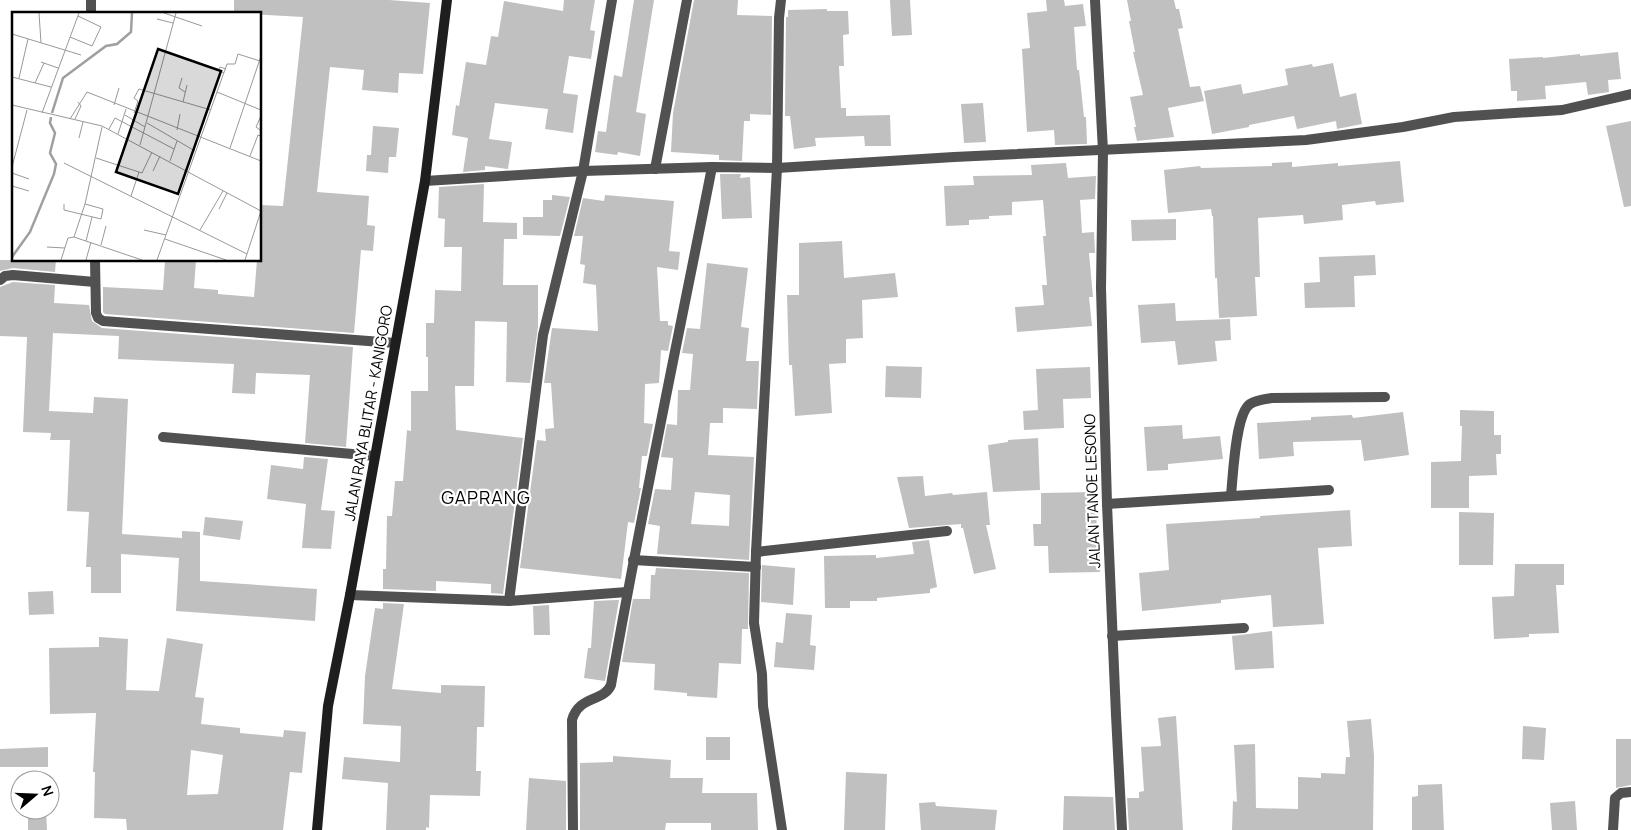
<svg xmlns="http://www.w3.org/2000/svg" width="1631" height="830" viewBox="0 0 1631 830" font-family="Manrope,sans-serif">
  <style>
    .building { fill: #c0c0c0; fill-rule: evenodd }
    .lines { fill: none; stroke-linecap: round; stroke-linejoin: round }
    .street { stroke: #515151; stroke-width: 10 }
    .secondary { stroke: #1e1e1e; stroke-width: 10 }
    .labels { text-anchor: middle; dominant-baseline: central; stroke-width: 4.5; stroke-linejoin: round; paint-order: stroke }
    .street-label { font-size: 15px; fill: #000; stroke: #fff }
    .quarter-label { font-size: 18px; letter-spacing: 1px; fill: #000; stroke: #fff }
    .inset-river { fill: none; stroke: #9f9f9f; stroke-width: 2.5 }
    .inset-road { fill: none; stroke: #999; stroke-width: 1 }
    .view { fill: #000; fill-opacity: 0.15; stroke: #000; stroke-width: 2.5 }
    .inset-edge { fill: none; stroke: #000; stroke-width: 2.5 }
  </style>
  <rect width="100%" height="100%" fill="#fff"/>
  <!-- building -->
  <g class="building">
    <polygon points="234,0 389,0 430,3 423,74 399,73 398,93 362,90 364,70 330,67 317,192 369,196 367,225 375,226 373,251 361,250 354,333 105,314 103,312 103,287 163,290 165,260 196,260 194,288 218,290 218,294 254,297 257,260 260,260 260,205 283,206 303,17 234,13"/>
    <polygon points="564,0 595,0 590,30 595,31 591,59 569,56 563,93 578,95 573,133 545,129 548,109 495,103 489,139 512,142 508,169 485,166 485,170 463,172 468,138 452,135 456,105 459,106 466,62 486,65 491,36 498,37 504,1 563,11"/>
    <polygon points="634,0 654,0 636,112 646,114 640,156 618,152 617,155 595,152 598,131 606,132 614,75 622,77"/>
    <polygon points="694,0 738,0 737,15 772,16 771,115 750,114 750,121 744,121 742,161 719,160 719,155 671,152 673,113"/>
    <polygon points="890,0 910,0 912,35 892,36"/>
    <polygon points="1046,0 1064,0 1065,6 1083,4 1086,26 1074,27 1077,70 1079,70 1084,117 1086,117 1087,144 1055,145 1054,130 1027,132 1022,49 1030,48 1027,13 1047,11"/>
    <polygon points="1127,0 1174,0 1176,9 1179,9 1183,28 1178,29 1190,87 1200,86 1204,101 1168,108 1174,137 1137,141 1134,127 1136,127 1130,97 1143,95 1133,52 1135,52 1129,21 1131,21"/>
    <polygon points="827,9 827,11 848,11 849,34 843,35 844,66 839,66 841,108 846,108 846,116 890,115 891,146 865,146 864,136 815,138 816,146 794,149 790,116 785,116 786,17 788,17 788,10"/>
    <polygon points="1618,52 1621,79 1608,80 1609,92 1588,95 1586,82 1545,86 1546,99 1517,101 1517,91 1511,91 1509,59 1543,57 1543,58 1580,54 1580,56"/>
    <polygon points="1333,63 1340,97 1356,93 1362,124 1337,129 1336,121 1297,129 1294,116 1249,125 1249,127 1212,134 1204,91 1241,84 1243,94 1288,85 1285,69 1312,64 1313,67"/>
    <polygon points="983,103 986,142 964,143 961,104"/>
    <polygon points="1631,121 1631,206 1624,207 1606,126"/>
    <polygon points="373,126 399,128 396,157 389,157 388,173 366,171 367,155 371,155"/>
    <polygon points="1400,161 1404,202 1376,205 1375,201 1342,205 1343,220 1304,224 1303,215 1258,218 1260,277 1255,277 1257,316 1219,318 1217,278 1215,278 1213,216 1212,216 1211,209 1168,213 1164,170 1200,166 1201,168 1272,166 1272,163 1292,162 1292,167 1338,163 1338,166"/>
    <polygon points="1066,163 1068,178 1096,176 1095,199 1080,200 1082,233 1094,232 1095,253 1089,253 1093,297 1089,297 1092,326 1017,332 1015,307 1044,305 1042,285 1047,285 1043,236 1046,236 1043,200 1012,202 1012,215 989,216 989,219 969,220 969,225 946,226 944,186 974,185 973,176 1032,175 1031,165"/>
    <polygon points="720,174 741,174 740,178 750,177 752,218 722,219"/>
    <polygon points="484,184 483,222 517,223 517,239 504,239 503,285 538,285 538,327 530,383 506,382 507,322 475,321 474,386 455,386 456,430 523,438 503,594 491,593 491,584 436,581 436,591 383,589 383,569 386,569 387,516 392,516 395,481 403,481 407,430 411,431 411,391 428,391 428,357 426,357 426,323 434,323 435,290 461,291 462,247 444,247 445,219 438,218 439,187"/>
    <polygon points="552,195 570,197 560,236 523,235 523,217 543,217 543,200 552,200"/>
    <polygon points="605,195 674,201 669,251 680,252 678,270 657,267 660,321 668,321 668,325 673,326 668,351 661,350 659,383 645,384 644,423 653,424 647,456 642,456 639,488 641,488 634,523 628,522 621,579 520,568 537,440 546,441 545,429 554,428 551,383 544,383 552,328 598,331 596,285 583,283 585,265 580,264 583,236 574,236 583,198 604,201"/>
    <polygon points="1176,219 1176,240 1132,241 1131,220"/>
    <polygon points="842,241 844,278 895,273 898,297 862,300 863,338 846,339 846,363 829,364 832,413 795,416 792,365 789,365 787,295 799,295 799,243"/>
    <polygon points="1375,255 1376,275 1354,276 1355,307 1305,308 1304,283 1320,282 1319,257"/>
    <polygon points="0,260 56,260 55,272 13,268 0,271"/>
    <path d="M707,263L748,268L741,327L749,328L746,361H759L757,409L723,408V423H710L708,455L754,457L749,560L657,554L660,526L648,524L655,489L671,490L673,458L661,457L667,424L677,425L678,390H690L693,354L682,353L687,328L700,329ZM695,492L730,495L729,526L691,524Z"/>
    <polygon points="13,282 55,285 54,303 89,305 92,321 102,328 353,347 346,447 305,443 310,375 256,373 255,394 232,393 234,364 118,359 119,336 53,333 49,411 93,413 94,397 128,399 122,534 182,538 182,531 200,532 200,581 317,589 315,621 176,611 179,558 121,554 121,593 91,593 91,567 86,567 89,512 67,511 70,440 50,440 51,433 23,432 27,337 0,336 0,287"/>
    <polygon points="1175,303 1176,321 1230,319 1231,340 1215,341 1217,361 1178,365 1175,341 1141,343 1138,305"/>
    <polygon points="886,366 922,367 921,398 885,397"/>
    <polygon points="1090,367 1091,398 1063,399 1064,428 1024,430 1023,411 1038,410 1036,369"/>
    <polygon points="1460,410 1494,411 1494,435 1501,435 1501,454 1496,454 1497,475 1469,476 1469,508 1431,508 1431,462 1461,461 1462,426 1460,426"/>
    <polygon points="1403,412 1409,455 1364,461 1361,440 1293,442 1294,456 1259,459 1257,423 1311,420 1311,417 1352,415 1353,418"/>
    <polygon points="1182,425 1183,439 1220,436 1223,459 1168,464 1168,470 1147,471 1144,427"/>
    <polygon points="1038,438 1040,490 993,492 988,445 1008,442 1008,440"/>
    <polygon points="304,457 328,459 321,510 335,511 331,549 302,548 306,504 267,499 271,465 303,469"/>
    <polygon points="923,476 925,496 952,493 953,495 987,492 990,525 986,525 996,569 974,574 963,528 961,528 961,524 909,528 897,477"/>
    <polygon points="1096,492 1097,550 1100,550 1100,572 1049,573 1048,546 1034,546 1033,524 1041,524 1041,493"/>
    <polygon points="1350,510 1352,546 1318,548 1324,624 1273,627 1271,595 1221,600 1221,603 1142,611 1139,573 1169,570 1166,524 1260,518 1260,516"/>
    <polygon points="1459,512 1494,513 1493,565 1459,565"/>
    <polygon points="205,517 243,521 240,540 203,535"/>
    <polygon points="929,540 937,587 930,589 930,593 877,598 877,601 850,601 850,608 825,608 824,556 876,555 876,558 914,554 912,542"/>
    <polygon points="1515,564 1564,564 1564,585 1556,585 1559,633 1529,634 1529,637 1494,639 1492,597 1514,596"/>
    <polygon points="762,565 795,568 793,605 761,602"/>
    <polygon points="656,568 749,573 748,629 742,629 741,664 719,663 717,698 687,696 687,693 654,690 655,664 622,662 633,599 650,599 651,575 655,575"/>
    <polygon points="53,591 54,614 29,615 28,592"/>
    <polygon points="616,600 619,600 605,681 584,678 588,648 591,648 594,601"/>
    <polygon points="383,603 404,604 392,689 441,693 441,685 485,686 484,727 477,727 476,771 481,771 480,796 430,795 429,828 426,827 426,830 386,830 388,783 342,779 344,757 400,762 401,726 363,724 365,676 375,608 383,609"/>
    <polygon points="549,605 550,635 534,635 533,606"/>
    <polygon points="786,613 812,615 810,645 816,646 814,670 774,667 776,642 783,643"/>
    <polygon points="1272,631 1274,668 1235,670 1232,636"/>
    <path d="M99,637L128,639L126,690L159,691L167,638L203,644L195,697L204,698L201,724L240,728V733L283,737L284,730L306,732L302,773L290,772L283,830H127L126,819L94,818L95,772H93L96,713L50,714L49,648L99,647ZM191,750L223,755L218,794L187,795Z"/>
    <polygon points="1176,716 1183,830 1129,830 1127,798 1139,798 1139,792 1144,791 1141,747 1161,746 1158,718"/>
    <polygon points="1371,719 1374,756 1373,830 1232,830 1233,801 1237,802 1234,745 1255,744 1256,808 1298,809 1298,777 1321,778 1321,773 1345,774 1346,757 1350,757 1347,721"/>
    <polygon points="1523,726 1546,728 1544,760 1522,759"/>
    <rect x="706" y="737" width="24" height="23"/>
    <polygon points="1616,739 1631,739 1631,785 1616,788"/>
    <polygon points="48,747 48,767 0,767 0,749"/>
    <polygon points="613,756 671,760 670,778 703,778 702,793 757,793 758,830 711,830 711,823 666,823 665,830 580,830 580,763 613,762"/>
    <polygon points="846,772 887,774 885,830 844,830"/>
    <polygon points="529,778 566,781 566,830 526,830"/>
    <polygon points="1442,784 1444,830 1412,830 1412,797 1418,796 1418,785"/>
    <polygon points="1064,796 1113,797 1115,830 1063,830"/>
    <polygon points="1575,801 1577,830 1552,830 1550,803"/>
    <polygon points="935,802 936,806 997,810 995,830 921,830 919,803"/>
    <polygon points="28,810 46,810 47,830 28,830"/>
  </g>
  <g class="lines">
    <!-- street -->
    <g class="street">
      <polyline points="781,0 779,18 777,168 756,552 754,623 762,674 763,706 782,830"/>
      <polyline points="1095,0 1103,151 1101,288 1107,504 1116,715 1122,830"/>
      <polyline points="91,14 91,0"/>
      <polyline points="655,169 687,0"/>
      <polyline points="425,181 583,171 712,167 777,168 954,157 1306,140 1403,127 1454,117 1562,110 1631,94"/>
      <polyline points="95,260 96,313 98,318 103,321 395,343"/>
      <polyline points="0,280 5,276 13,275 95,282"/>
      <polyline points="163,437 375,456"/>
      <path d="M1231,495C1233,478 1235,414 1250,404C1256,400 1265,399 1272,398L1385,397"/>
      <polyline points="1107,504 1329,490"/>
      <polyline points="756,552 947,531"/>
      <polyline points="633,560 756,567"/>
      <polyline points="350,595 509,601 627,592"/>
      <polyline points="509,601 543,335 583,171 612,0"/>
      <polyline points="1112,636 1244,628"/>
      <path d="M573,830L572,720C579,695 604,702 611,685C641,512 678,340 712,167"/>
      <polyline points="1613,830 1615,798 1621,793 1631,792"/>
    </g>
    <!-- secondary -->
    <polyline class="secondary" points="317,830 328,706 350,595 425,181 447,0"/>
  </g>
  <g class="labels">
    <!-- street labels -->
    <g class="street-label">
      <text transform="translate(368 413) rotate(-80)">JALAN RAYA BLITAR - KANIGORO</text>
      <text transform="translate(1092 491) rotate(-92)">JALAN TANOE LESONO</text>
    </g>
    <!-- quarter labels -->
    <g class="quarter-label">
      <text x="486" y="497">GAPRANG</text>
    </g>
  </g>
  <!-- overview -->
  <g transform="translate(12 12)">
    <rect width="249" height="249" fill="#fff"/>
    <path class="inset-river" d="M40,101L51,66L94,34L105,32L119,20L120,1M0,245L18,220L42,162L44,152L38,141L43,121L38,111L39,105"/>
    <path class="inset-road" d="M27,1L29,31M152,1L190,14M145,7L161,11M0,22L69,43M58,25L80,34L89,15L66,4M29,50L46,56M212,61L206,58L208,55L214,57M0,65L39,75M7,66L16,27M170,66L167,76L173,80M23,71L32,51M205,80L215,52H223L226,42L248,49M171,90L175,73M0,93L90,114L249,199M102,93L107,76M30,101L67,1M122,101L126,89L122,86L127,77L199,98M113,103L133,115M58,107L75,80L249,149M63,107L69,94L66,90M135,111L183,139M97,117L103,106L162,137M165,118L168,102M248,118L244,115L249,104M106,122L114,97M67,126L71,110M128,133L164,1M218,136L249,44M238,144L246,123L249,124M84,146L130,161L140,140M158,149L165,129M52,151L235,242M0,155L15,98M141,159L148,144M0,161L17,167M0,174L17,179M119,184L127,160M52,192V198L89,207L91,197L73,192M207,197L215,181M132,218L154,223M188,218L211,179M62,225L130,248M153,227L214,248M74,229L80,205M89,233L94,214M35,235L53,236M49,248L56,226L62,225L73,192L90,115M74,248L79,230M145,248L205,80L249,98M233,248L249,199"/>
    <path class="view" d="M146,37L209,59L166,182L104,160Z"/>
    <rect width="249" height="249" class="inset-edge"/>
  </g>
  <!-- north arrow -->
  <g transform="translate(35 795) rotate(71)"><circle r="24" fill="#ffffff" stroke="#999999"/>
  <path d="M0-4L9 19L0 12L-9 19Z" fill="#000000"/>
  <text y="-8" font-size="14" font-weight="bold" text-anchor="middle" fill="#000000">N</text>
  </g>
</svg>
